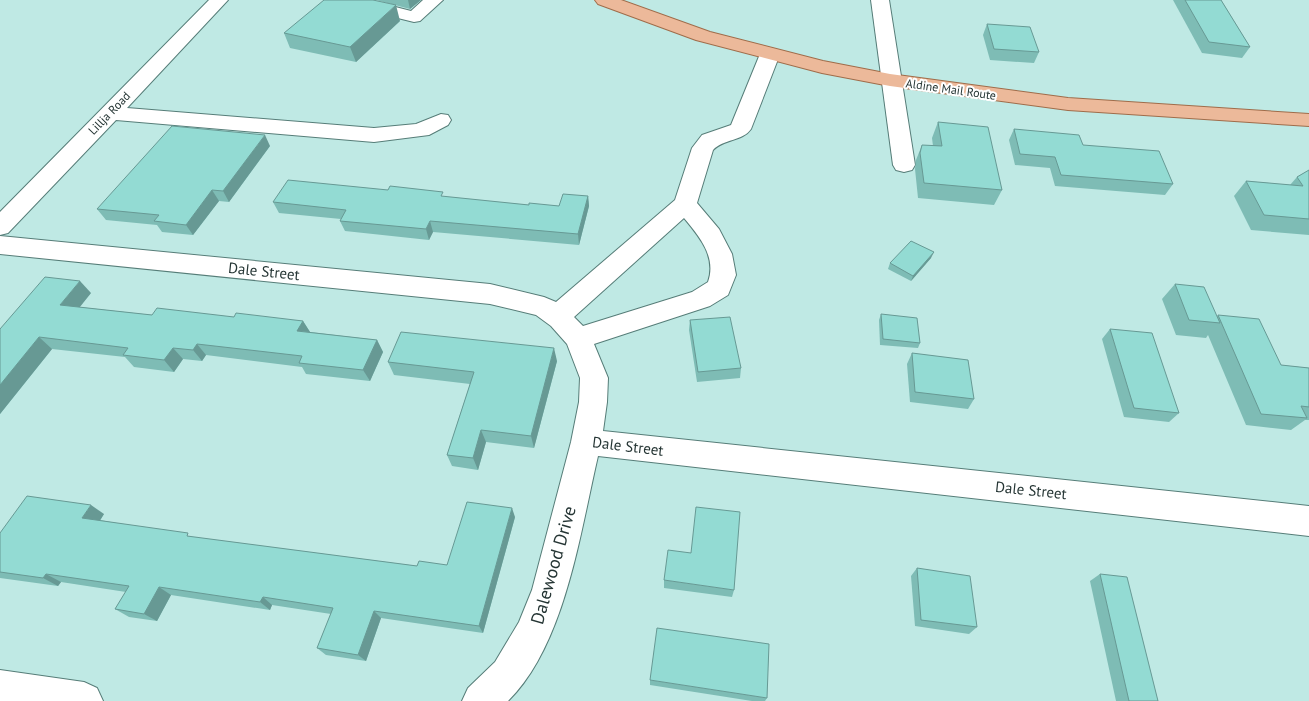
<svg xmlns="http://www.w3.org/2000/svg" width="1309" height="701" viewBox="0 0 1309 701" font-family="'PT Sans',sans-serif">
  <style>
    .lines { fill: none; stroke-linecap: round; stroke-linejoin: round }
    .minor-casing { stroke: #567d78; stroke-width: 2 }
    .major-casing { stroke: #9f6c4a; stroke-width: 2 }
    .minor { fill: #fff; fill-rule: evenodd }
    .major { fill: #ecb99a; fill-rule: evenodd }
    .wall { fill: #7ebcb5 }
    .shaded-wall { fill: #679994 }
    .building { fill: #93dbd3; stroke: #679994 }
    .labels { text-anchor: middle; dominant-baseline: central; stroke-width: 4; stroke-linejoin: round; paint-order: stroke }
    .far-street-label { font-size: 12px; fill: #253534; stroke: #fff }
    .street-label { font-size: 15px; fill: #253534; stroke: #fff }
    .near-street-label { font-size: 18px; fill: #253534; stroke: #fff }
  </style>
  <rect width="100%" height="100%" fill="#bfe9e4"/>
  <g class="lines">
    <defs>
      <g id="minor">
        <polygon points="209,0 228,0 127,108 374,128 416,124 441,114 448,115 451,120 448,125 429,135 374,142 116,120 8,233 0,235 0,212"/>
        <polygon points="338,0 368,0 411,11 423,0 443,0 420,21 414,22 341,4"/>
        <polygon points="871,0 889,0 915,165 912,170 904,172 896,170 893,165"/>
        <path d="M770,48L777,50L780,54L751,129C743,141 723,139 713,150L697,203L719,229L732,254L736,275L728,295L710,306L594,344L608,378L607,402L603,431L1309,506V536L598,456C580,533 565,645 508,701H462L468,688L495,662L519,622L532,590L571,442L579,402L580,378L567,344L551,326L536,315L490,304L0,254V236L490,284L544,297L556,302L675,200L692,148L702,135L731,125L760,54L763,50ZM684,218C699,236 717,257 708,282L692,292L583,326L574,317Z"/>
        <polygon points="0,670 84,682 97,688 103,701 0,701"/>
      </g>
      <polygon id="major" points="595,0 621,0 710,32 823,61 890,74 1068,98 1309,114 1309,126 1068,110 890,86 822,73 696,40 598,4"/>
    </defs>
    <!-- minor casing -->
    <use href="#minor" class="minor-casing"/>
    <!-- major casing -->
    <use href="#major" class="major-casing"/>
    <!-- minor -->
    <use href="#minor" class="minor"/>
    <!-- major -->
    <use href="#major" class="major"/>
  </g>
  <!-- wall -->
  <g class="wall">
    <polygon points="376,0 421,0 410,9"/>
    <polygon points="1173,0 1221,0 1250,47 1242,58 1202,53"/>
    <polygon points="400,21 356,62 290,48 284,33"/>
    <polygon points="987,24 1039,52 1034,63 990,60 983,35"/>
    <polygon points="938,122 1002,190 994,205 918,198 915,169 916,160 922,145 933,146 932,138"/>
    <polygon points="1014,129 1083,145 1173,184 1165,195 1055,186 1050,168 1015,165 1009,140"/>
    <polygon points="270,146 229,202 219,201 193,235 162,232 157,225 106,220 97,209"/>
    <polygon points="1309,170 1309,235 1251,230 1234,196 1246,181 1290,185 1297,177"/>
    <polygon points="588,196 589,206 579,245 433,232 429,240 345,231 340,221 341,219 279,213 273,202 445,197 529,205 559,206"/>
    <polygon points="931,258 911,281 888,269 890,263"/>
    <polygon points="1175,284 1217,316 1218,315 1281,365 1309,368 1309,420 1305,420 1291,430 1246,425 1208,335 1206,338 1176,335 1162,299"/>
    <polygon points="91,293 79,307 152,315 234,317 303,321 310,332 377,340 383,352 370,381 306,374 302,367 206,355 202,361 183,359 174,372 134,367 125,357 52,349 0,414 0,329"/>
    <polygon points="881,314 920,343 918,348 880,345 879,320"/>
    <polygon points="690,320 741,368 740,378 697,382 689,330"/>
    <polygon points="1110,329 1179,413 1169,422 1124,417 1102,339"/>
    <polygon points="912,353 974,399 968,409 910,402 907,364"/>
    <polygon points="557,361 534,448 486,442 478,470 452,466 447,455 470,384 394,375 388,362"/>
    <polygon points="104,514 100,520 193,537 417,566 447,565 515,517 483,633 381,618 366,661 326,655 317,648 331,614 272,605 270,610 171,595 157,621 129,617 115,609 126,592 61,582 58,586 0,578 0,533"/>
    <polygon points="917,568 977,627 969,634 915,626 911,576"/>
    <polygon points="1100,574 1158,701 1116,701 1090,581"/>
    <polygon points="664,580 734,590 732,597 664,588"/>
    <polygon points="650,680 767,698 765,701 752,701 650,685"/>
  </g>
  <!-- shaded-wall -->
  <g class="shaded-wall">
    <polygon points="408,0 421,0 410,9"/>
    <polygon points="396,5 400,21 356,62 350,47"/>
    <polygon points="265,135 270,146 229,202 223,191"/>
    <polygon points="212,190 219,201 193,235 186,225"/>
    <polygon points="588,196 589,206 579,245 578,234"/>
    <polygon points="430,221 433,232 429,240 426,229"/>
    <polygon points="934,252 931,258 911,281 913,276"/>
    <polygon points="80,281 91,293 72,317 60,305"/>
    <polygon points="303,321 310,332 297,331"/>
    <polygon points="39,337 52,349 0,414 0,385"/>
    <polygon points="377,340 383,352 370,381 363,370"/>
    <polygon points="197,344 206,355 202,361 193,350"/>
    <polygon points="173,348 183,359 174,372 164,360"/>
    <polygon points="554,348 557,361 534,448 531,436"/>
    <polygon points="481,430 486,442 478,470 473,458"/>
    <polygon points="91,505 104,514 96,527 82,518"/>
    <polygon points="512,508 515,517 483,633 479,626"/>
    <polygon points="46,574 61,582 58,586 43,578"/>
    <polygon points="159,587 171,595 157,621 144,614"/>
    <polygon points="263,597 272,605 270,610 260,602"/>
    <polygon points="374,611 381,618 366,661 358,655"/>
  </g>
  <!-- building -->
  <g class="building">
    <polygon points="324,0 373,0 396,5 350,47 284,33"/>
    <polygon points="1185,0 1221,0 1250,47 1209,42"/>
    <polygon points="987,24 1030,27 1039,52 994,49"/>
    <polygon points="938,122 988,127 1002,190 924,183 920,153 922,145 942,146"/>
    <polygon points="172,126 265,135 223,191 212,190 186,225 154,221 159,215 97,209"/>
    <polygon points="1014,129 1079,135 1083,145 1159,151 1173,184 1061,175 1055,157 1020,154"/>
    <polygon points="1309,170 1309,219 1264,215 1246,181 1303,186 1297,177"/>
    <polygon points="288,180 388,190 390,186 443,192 441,196 529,205 529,203 559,206 563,194 588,196 578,234 430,221 426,229 340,221 346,210 273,202"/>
    <polygon points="911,241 934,252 913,276 890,263"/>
    <polygon points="45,277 80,281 60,305 152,315 157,308 234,317 236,313 303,321 297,331 377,340 363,370 299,363 302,356 197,344 193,350 173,348 164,360 123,355 128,348 39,337 0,385 0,329"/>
    <polygon points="1175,284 1204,287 1220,323 1189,320"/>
    <polygon points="881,314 917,318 920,343 883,339"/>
    <polygon points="1218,315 1259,319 1281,365 1309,368 1309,407 1301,406 1307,418 1261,414"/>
    <polygon points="730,317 741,368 698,372 690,320"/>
    <polygon points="1110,329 1152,333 1179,413 1134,408"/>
    <polygon points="401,332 554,348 531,436 481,430 473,458 447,455 474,372 388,362"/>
    <polygon points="912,353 968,360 974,399 915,392"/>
    <polygon points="27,496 91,505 82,518 188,533 187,536 417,566 419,561 447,565 467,502 512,508 479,626 374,611 358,655 317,648 333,608 263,597 260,602 159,587 144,614 115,609 129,586 46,574 43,578 0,572 0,533"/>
    <polygon points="696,507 740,512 734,590 664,580 668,550 691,553"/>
    <polygon points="917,568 970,576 977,627 921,620"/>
    <polygon points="1100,574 1127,577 1158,701 1129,701"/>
    <polygon points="657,628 769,644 767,698 650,680"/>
  </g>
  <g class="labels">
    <!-- far-street labels -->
    <g class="far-street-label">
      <text transform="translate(951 89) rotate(8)">Aldine Mail Route</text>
      <text transform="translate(109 113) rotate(-46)">Lillja Road</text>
    </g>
    <!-- street labels -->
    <g class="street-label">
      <text transform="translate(264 271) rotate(6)">Dale Street</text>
      <text transform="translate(628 446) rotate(7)">Dale Street</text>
      <text transform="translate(1031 490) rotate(6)">Dale Street</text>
    </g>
    <!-- near-street labels -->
    <g class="near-street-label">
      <text transform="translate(553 565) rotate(-74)">Dalewood Drive</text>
    </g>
  </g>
</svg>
